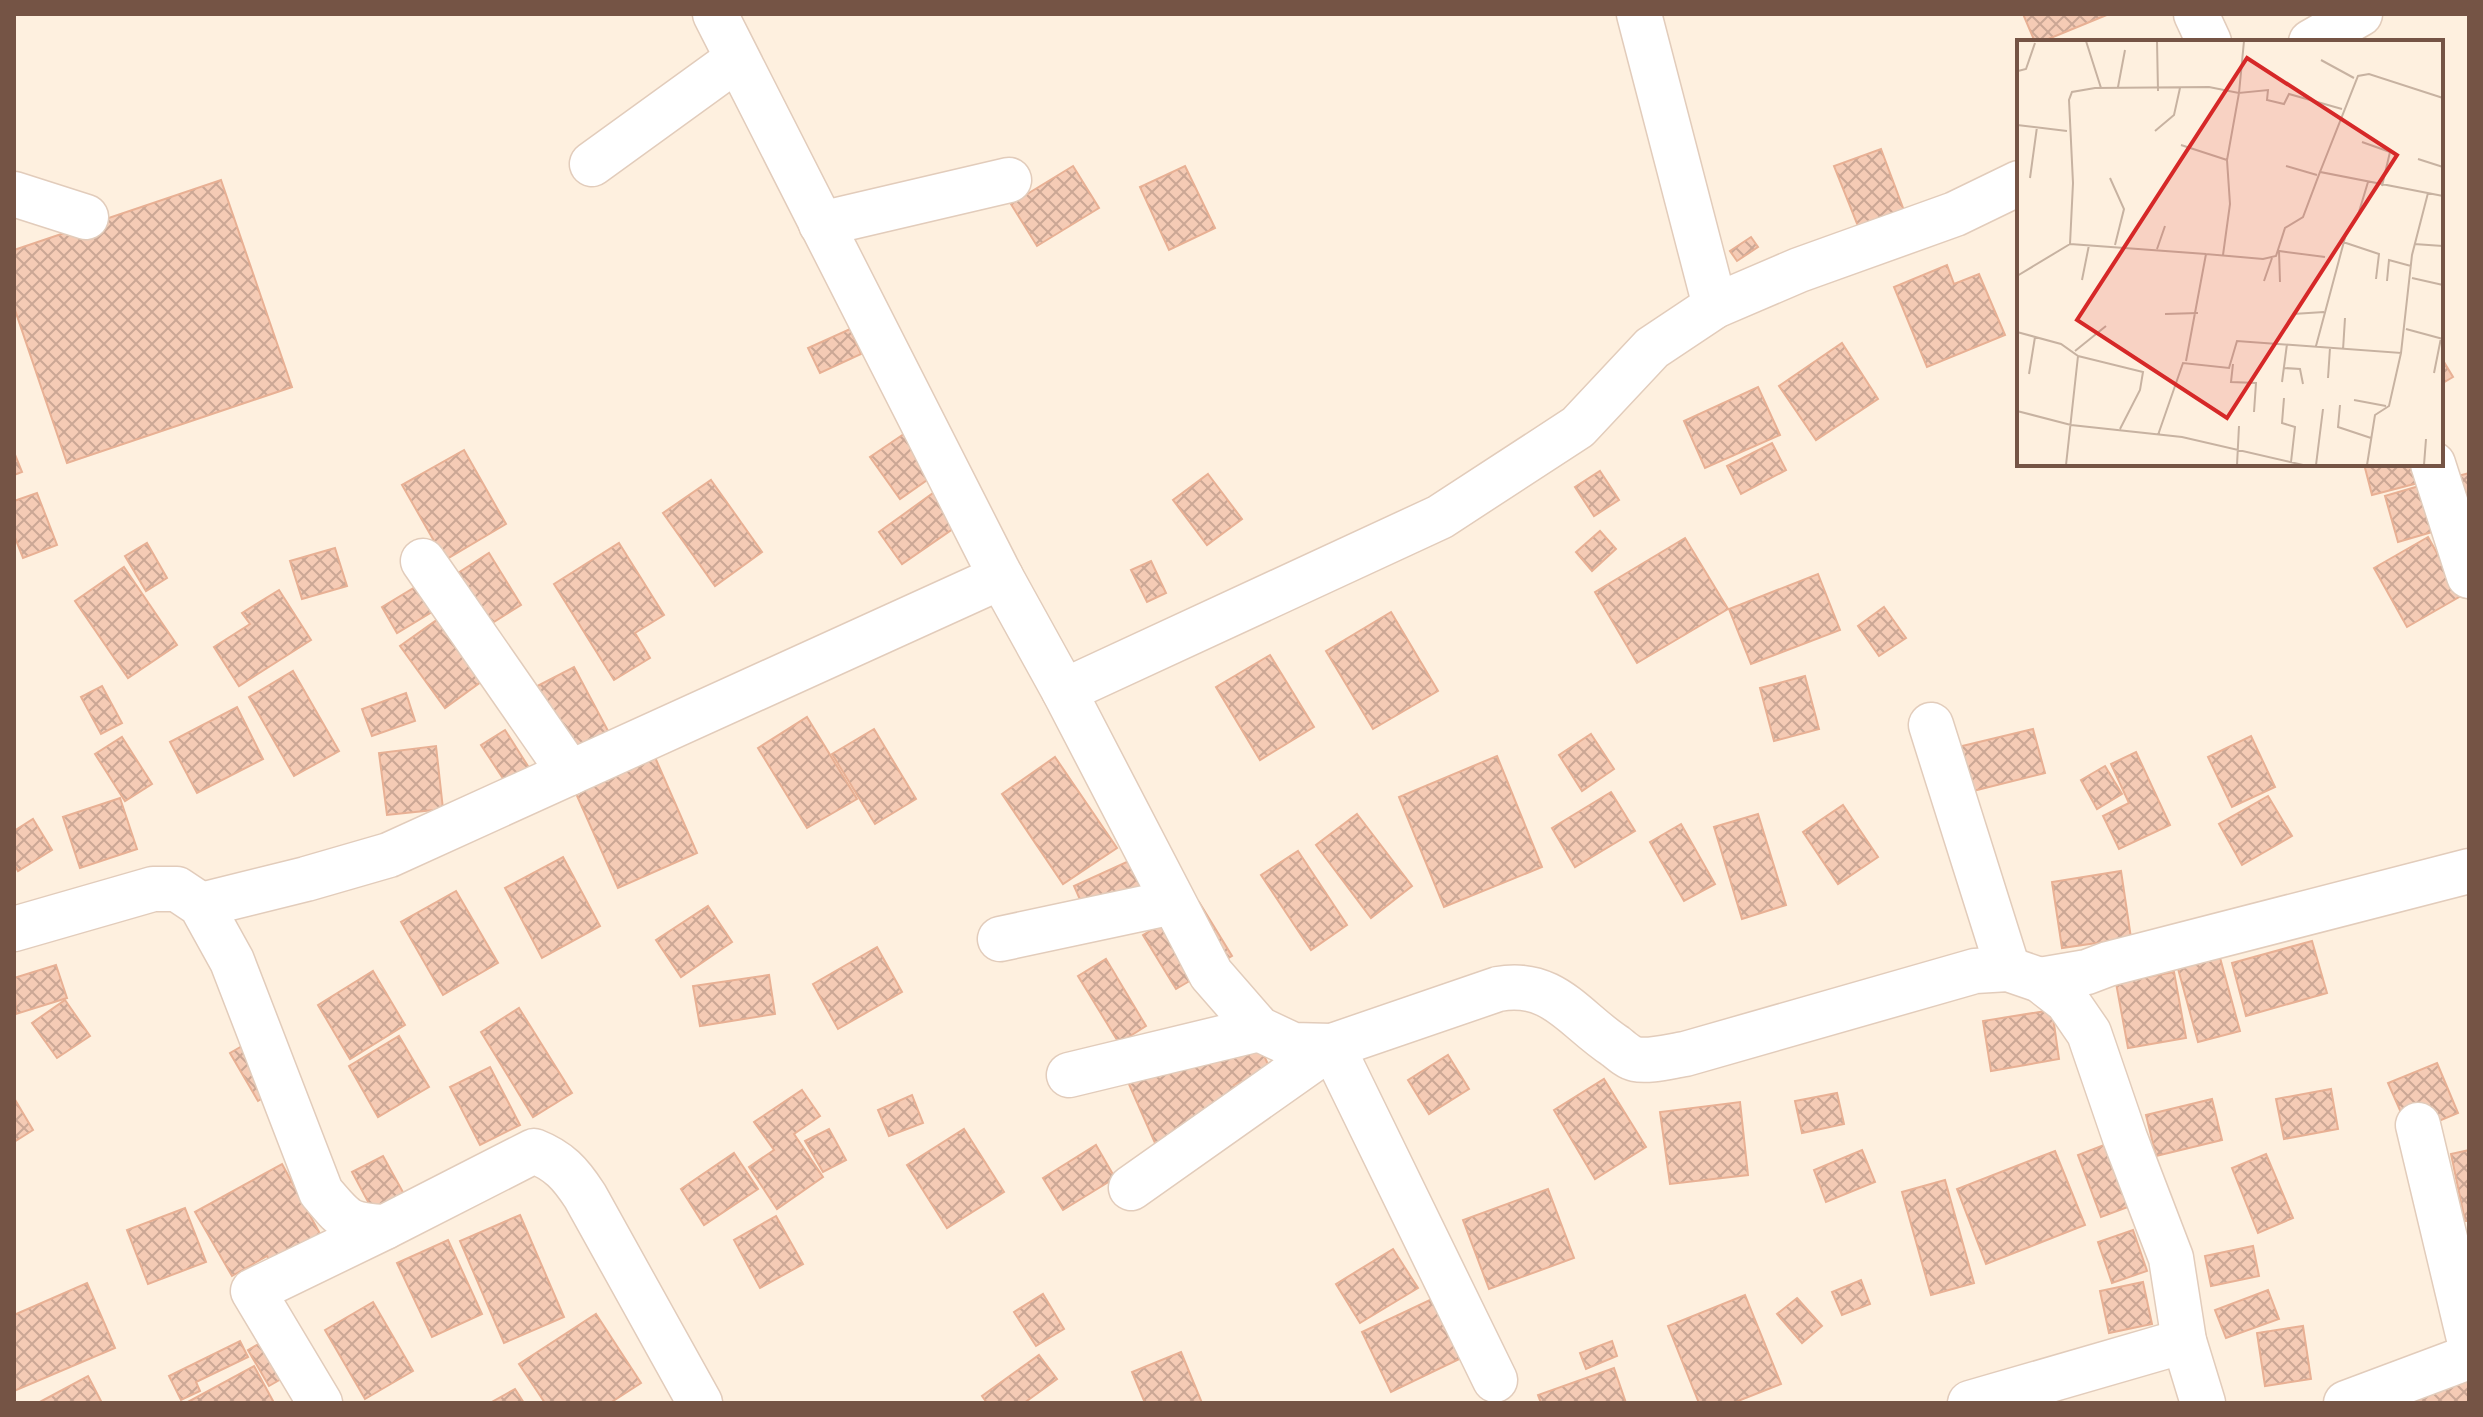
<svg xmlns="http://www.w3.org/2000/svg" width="2483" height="1417" viewBox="0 0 2483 1417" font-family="'Fira Sans',sans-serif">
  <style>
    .building { fill: url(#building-cross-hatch); stroke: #e8b094; stroke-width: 2 }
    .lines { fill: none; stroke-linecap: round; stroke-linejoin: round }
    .minor-casing { stroke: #e2ccbb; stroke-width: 47 }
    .minor { stroke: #fff; stroke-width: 44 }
    .inset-road { fill: none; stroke: #c7b2a1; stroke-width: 2 }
    .view { fill: #d62828; fill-opacity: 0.15; stroke: #d62828; stroke-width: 4 }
    .inset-edge { fill: none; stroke: #755445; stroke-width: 4 }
  </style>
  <defs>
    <pattern id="building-cross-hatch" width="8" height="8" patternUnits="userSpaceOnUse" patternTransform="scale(2)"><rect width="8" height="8" fill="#f5cbb5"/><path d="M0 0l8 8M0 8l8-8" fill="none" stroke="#cba795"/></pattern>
  </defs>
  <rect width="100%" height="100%" fill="#fef0df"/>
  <!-- building -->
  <g class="building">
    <polygon points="2023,14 2109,14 2041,42 2035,42"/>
    <polygon points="1881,149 1909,224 1864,241 1834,166"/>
    <polygon points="1073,166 1099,208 1037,246 1011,204"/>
    <polygon points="1185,166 1215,228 1169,250 1140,187"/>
    <polygon points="221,180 292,387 67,463 14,307 14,250"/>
    <polygon points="1751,237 1758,247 1737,261 1730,251"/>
    <polygon points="1947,265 1954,284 1979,274 2005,335 1927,367 1894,287"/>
    <polygon points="850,329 861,354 820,373 808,348"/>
    <polygon points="1842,343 1878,399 1816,440 1779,386"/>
    <polygon points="2441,357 2453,377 2441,384"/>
    <polygon points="1758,387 1780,435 1705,468 1684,421"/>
    <polygon points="917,425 947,466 900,499 870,457"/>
    <polygon points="1772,443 1786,470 1741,494 1727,466"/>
    <polygon points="464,450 506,524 445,560 402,485"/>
    <polygon points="14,452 22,472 14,475"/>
    <polygon points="2364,464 2417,464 2422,482 2372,495"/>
    <polygon points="1600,471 1619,500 1594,516 1575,487"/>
    <polygon points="2469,473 2469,517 2458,476"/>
    <polygon points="1208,474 1242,519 1207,545 1173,500"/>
    <polygon points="711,480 762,552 715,586 663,513"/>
    <polygon points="2419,486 2432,532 2398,542 2385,496"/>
    <polygon points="940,488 963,522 902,564 879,532"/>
    <polygon points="37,493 57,545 23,558 14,535 14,501"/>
    <polygon points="1600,531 1616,549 1592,571 1576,552"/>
    <polygon points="2428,537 2461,596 2407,627 2374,568"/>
    <polygon points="1685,538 1728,609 1637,663 1595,592"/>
    <polygon points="147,543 167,578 146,591 125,556"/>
    <polygon points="619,543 664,615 635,633 650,658 614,680 554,584"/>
    <polygon points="335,548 347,586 302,599 290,561"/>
    <polygon points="489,553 521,605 473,635 441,584"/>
    <polygon points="1151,561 1166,593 1147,602 1131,570"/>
    <polygon points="124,567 177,645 128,678 75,601"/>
    <polygon points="1818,574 1840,630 1751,664 1729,609"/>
    <polygon points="422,583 437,609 397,633 382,607"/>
    <polygon points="279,590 311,640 239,686 214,647 250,624 242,613"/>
    <polygon points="1884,607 1906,638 1879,656 1858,626"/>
    <polygon points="1391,612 1438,691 1373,729 1326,651"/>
    <polygon points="441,617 485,679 445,708 400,646"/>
    <polygon points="1270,655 1314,727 1260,760 1216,687"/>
    <polygon points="574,667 615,744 560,774 518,696"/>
    <polygon points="293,671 339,751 294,776 249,697"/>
    <polygon points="1805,676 1819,729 1774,741 1760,688"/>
    <polygon points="102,686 122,723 101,734 81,697"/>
    <polygon points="406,693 415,721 372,736 362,709"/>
    <polygon points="237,707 263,759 197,793 170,742"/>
    <polygon points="807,717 857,799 807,828 758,748"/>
    <polygon points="874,729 916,799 875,824 832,754"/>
    <polygon points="2033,729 2045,773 1969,792 1958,747"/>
    <polygon points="505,730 533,774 510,789 481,745"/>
    <polygon points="1591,734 1614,769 1582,791 1559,755"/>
    <polygon points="2251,736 2275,787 2232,807 2208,757"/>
    <polygon points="122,737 152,784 125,801 95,754"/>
    <polygon points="436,746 443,809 387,815 379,753"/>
    <polygon points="2136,752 2170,825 2119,849 2103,816 2129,803 2111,764"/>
    <polygon points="654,755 697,853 618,888 574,789"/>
    <polygon points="1497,756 1542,867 1444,907 1399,797"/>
    <polygon points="1055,757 1117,848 1063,884 1002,794"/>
    <polygon points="2105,766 2122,794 2097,809 2081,780"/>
    <polygon points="1611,792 1635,831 1575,867 1552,828"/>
    <polygon points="2268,796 2292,836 2242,865 2219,824"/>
    <polygon points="120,798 137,849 80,868 63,817"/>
    <polygon points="1843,805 1878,857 1838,884 1803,832"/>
    <polygon points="1357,814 1412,886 1371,918 1316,845"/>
    <polygon points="1758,814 1786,905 1742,919 1714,827"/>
    <polygon points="33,819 52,850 18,871 14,864 14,831"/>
    <polygon points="1681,824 1715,884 1684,901 1650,842"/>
    <polygon points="1298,851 1347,925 1311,950 1261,875"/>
    <polygon points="563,857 600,926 542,958 505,888"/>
    <polygon points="1131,860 1143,887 1086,913 1074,886"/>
    <polygon points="2121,871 2131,938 2062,948 2052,882"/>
    <polygon points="456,891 498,963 443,995 401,922"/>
    <polygon points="1199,902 1232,956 1176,989 1143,935"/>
    <polygon points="708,906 732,942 681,977 656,940"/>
    <polygon points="2312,941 2327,993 2246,1016 2232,963"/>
    <polygon points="877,947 902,992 838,1029 813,984"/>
    <polygon points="2219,954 2240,1031 2198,1042 2177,965"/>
    <polygon points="1106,959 1146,1026 1119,1043 1078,976"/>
    <polygon points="56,965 67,998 16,1014 14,978"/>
    <polygon points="373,971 405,1025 350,1059 318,1005"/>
    <polygon points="2174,972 2186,1038 2128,1048 2116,983"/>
    <polygon points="769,975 775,1014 700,1026 693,986"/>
    <polygon points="65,1000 90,1036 57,1058 32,1023"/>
    <polygon points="519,1008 572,1093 533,1117 481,1032"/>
    <polygon points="2052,1010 2059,1059 1991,1071 1983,1021"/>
    <polygon points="1248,1019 1270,1069 1234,1085 1243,1105 1155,1143 1124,1073"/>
    <polygon points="266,1032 294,1080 258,1101 230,1053"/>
    <polygon points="399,1036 429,1087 378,1117 349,1066"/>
    <polygon points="1448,1055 1469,1089 1429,1114 1408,1080"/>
    <polygon points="2437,1063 2458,1113 2410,1133 2388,1083"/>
    <polygon points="490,1067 520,1125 480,1145 450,1087"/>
    <polygon points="1604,1079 1646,1147 1595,1179 1554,1110"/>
    <polygon points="2331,1089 2338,1129 2284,1139 2276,1099"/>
    <polygon points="802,1090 820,1116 794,1134 823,1177 777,1209 749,1167 774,1150 754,1122"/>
    <polygon points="1837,1093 1844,1124 1802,1133 1795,1101"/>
    <polygon points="912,1095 923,1123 889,1136 878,1110"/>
    <polygon points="14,1098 33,1130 14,1142"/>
    <polygon points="2212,1099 2222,1140 2156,1156 2146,1115"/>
    <polygon points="1740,1102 1748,1175 1670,1184 1660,1112"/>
    <polygon points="829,1129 846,1160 823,1172 805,1141"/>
    <polygon points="964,1129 1004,1192 947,1228 907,1165"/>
    <polygon points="1096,1145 1115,1178 1063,1210 1043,1178"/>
    <polygon points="2104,1145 2128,1207 2101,1217 2078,1155"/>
    <polygon points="1862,1150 1875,1182 1826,1202 1814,1170"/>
    <polygon points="2469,1150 2469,1221 2465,1221 2451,1154"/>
    <polygon points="2055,1151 2085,1225 1986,1264 1957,1189"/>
    <polygon points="734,1153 758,1189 704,1225 681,1189"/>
    <polygon points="2266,1154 2293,1218 2258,1233 2232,1168"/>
    <polygon points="383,1156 404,1194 373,1211 352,1172"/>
    <polygon points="282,1164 324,1241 275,1269 267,1256 232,1276 195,1212"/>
    <polygon points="1945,1180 1974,1283 1931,1295 1902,1192"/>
    <polygon points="1548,1189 1574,1258 1489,1289 1463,1220"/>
    <polygon points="185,1208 206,1262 148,1284 127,1230"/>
    <polygon points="520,1215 564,1317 504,1343 460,1241"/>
    <polygon points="776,1216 803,1264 760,1288 734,1240"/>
    <polygon points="2133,1230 2147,1271 2112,1283 2098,1242"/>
    <polygon points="448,1240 482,1314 432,1337 397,1263"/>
    <polygon points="2253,1246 2259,1276 2211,1286 2205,1256"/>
    <polygon points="1393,1249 1418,1288 1360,1323 1336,1284"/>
    <polygon points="1861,1280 1870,1304 1842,1315 1832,1292"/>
    <polygon points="2143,1282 2152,1324 2109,1333 2100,1291"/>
    <polygon points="87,1283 115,1348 14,1391 14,1315"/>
    <polygon points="1451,1290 1480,1349 1391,1392 1362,1332"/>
    <polygon points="2268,1290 2279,1319 2226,1338 2215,1310"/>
    <polygon points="1043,1294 1064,1329 1036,1346 1014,1312"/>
    <polygon points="1745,1295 1781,1384 1733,1403 1699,1403 1668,1326"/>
    <polygon points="1797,1298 1822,1326 1802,1343 1777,1314"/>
    <polygon points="373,1302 413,1371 365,1399 325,1330"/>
    <polygon points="596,1314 641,1383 610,1403 545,1403 519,1364"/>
    <polygon points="2303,1326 2311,1379 2265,1386 2257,1333"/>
    <polygon points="281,1331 302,1367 269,1386 248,1350"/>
    <polygon points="240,1341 248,1357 196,1382 200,1391 181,1400 169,1376"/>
    <polygon points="1612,1341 1617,1356 1586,1369 1580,1353"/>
    <polygon points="1181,1352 1202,1403 1145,1403 1132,1372"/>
    <polygon points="1039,1355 1057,1379 1024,1403 987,1403 982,1396"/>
    <polygon points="254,1366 273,1401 270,1403 186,1403"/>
    <polygon points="1614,1368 1626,1403 1541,1403 1538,1395"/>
    <polygon points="88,1376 102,1403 38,1403"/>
    <polygon points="2469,1380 2469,1403 2407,1403"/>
    <polygon points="515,1389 524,1403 490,1403"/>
  </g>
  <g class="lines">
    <defs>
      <g id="minor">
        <polyline points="715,14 1001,577"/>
        <polyline points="1639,14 1715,306"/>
        <polyline points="2196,14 2209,42"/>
        <polyline points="2311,42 2360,14"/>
        <polyline points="592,164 737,59"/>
        <polyline points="14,194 86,217"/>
        <polyline points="821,224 1009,180"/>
        <polyline points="2433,464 2469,576"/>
        <polyline points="423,561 570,773"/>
        <polyline points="1064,691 1440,517 1578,427 1652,348 1715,306 1799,270 1955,214 2019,183"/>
        <polyline points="1931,725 2008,969"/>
        <path d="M201,905L306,879L389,855L1001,577L1064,691L1211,974L1259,1029L1293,1045L1332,1046L1498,989C1553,979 1574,1019 1615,1046C1620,1050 1629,1058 1635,1059C1649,1062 1671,1056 1685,1054L1975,971L2008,969L2040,980L2067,1001L2089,1033L2125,1138L2171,1258L2184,1341L2203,1403"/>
        <path d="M14,929L153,889H177L201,905L232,961L321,1192C345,1220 346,1225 385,1227L534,1151C559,1161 570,1173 585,1196L700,1403"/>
        <polyline points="1000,939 1173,902"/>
        <polyline points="2040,980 2087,972 2108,964 2469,871"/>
        <polyline points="1069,1075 1259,1029"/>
        <polyline points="2418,1125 2469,1339"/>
        <polyline points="1131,1188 1332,1046 1495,1380"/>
        <polyline points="320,1403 253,1291 385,1227"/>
        <polyline points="1970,1403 2184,1341"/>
        <polyline points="2346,1403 2469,1357"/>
      </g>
    </defs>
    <!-- minor casing -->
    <use href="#minor" class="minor-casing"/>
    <!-- minor -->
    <use href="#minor" class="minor"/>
  </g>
  <!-- overview -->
  <g transform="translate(2017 40)">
    <rect width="426" height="426" fill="#fef0df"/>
    <path class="inset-road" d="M69,1L84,48M140,1L141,51M227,1L222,53L251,50L250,60L267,64L272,54L325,69M304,20L337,38M1,31L9,29L18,3M101,47L108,10M0,85L50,91M138,91L157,75L163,48M345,102L373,112L365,146M164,105L210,120M401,119L426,127M269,126L300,135M303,132L341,36L352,34L426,58M13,138L20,87M93,138L107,169L98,205M326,202L362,214L359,239M53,204L189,214M397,204L426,206M140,209L148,186M0,236L53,204L56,143L52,60L55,52L78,48L192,47L222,53L210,120L213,164L206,215M395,238L426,245M65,240L72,205M247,241L255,218M370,241L372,220L394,226M263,242L262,211L308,217M148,274L181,273M276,274L307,272M389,289L426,299M0,292L44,304L61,316L49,425M299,306L329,194L341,175L351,142M326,310L328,278M58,311L89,286M61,316L126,332L123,350L103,389M169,321L189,214L246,219L259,216L268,188L286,177L303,132L426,156M216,324L214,342L239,343L237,372M267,328L283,329L286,344M417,333L424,298M12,334L18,297M311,338L313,308M265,342L270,304M267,358L265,383L278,387L274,422M337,360L369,366M323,365L321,387L354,398M0,371L54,385L165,397L286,425M141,395L166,323L212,328L220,301L384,313L395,215L411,153M220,425L222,386M299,425L306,369M350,425L358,375L372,366L384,313M407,425L409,399"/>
    <path class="view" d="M230,18L380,115L210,378L60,280Z"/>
    <rect width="426" height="426" class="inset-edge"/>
  </g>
  <!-- border -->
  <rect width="2483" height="1417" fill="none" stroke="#755445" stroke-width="32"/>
</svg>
